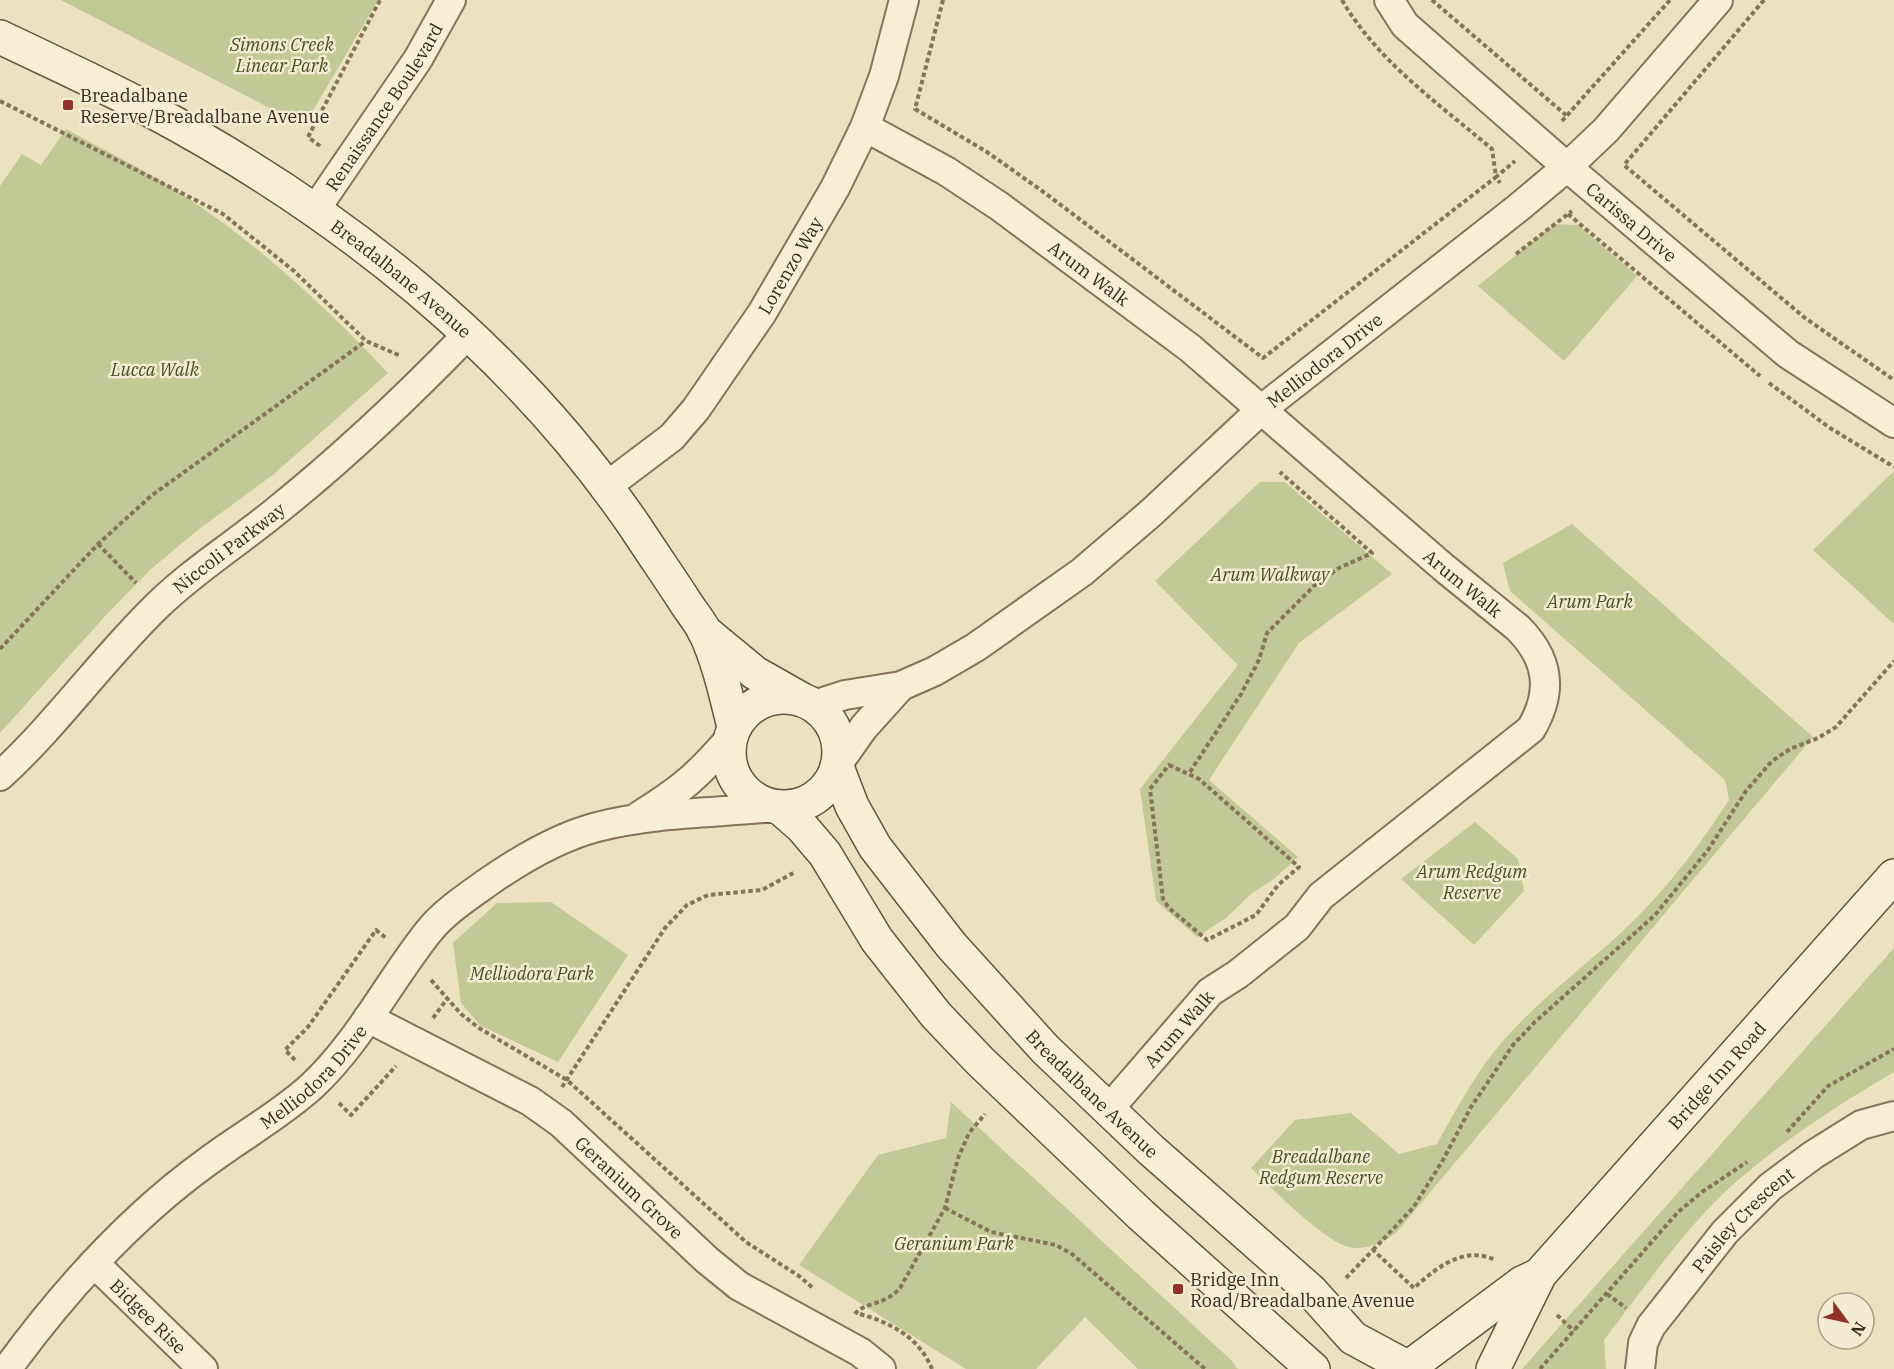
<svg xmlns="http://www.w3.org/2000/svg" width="1894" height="1369" viewBox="0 0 1894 1369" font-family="'IBM Plex Serif',serif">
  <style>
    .green { fill: #c1c997 }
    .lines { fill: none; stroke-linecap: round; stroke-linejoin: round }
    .street-casing { stroke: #85735a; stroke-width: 32 }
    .secondary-casing { stroke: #67543e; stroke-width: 36 }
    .path { stroke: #85735a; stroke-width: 4; stroke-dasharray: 4.5 3; stroke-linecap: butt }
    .street { stroke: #f7efd5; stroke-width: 28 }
    .secondary { stroke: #f7efd5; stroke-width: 33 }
    .poi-dot { fill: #91322d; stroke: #f4ecd2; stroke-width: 2 }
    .labels { text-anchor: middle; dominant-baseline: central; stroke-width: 5; stroke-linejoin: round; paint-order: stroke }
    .park-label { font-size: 18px; font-style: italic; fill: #445125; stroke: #f4ecd2 }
    .poi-label { font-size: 18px; fill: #352b1e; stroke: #f4ecd2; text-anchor: start }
    .street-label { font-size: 18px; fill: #352b1e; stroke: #f4ecd2 }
  </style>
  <rect width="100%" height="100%" fill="#ece2c2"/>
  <!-- green -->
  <g class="green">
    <polygon points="61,0 378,0 311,114 285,116"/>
    <path d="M66,129C91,143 117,156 142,170C233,221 317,297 388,373L274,474L199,529L151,569L106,615L0,733V186L22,154L41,165Z"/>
    <polygon points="1554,224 1578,225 1637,276 1564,361 1478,286"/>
    <polygon points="1894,471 1894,624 1813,550"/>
    <polygon points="1260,482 1285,482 1392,574 1299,643 1209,780 1298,857 1274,879 1252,893 1226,918 1197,937 1156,901 1140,789 1238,665 1155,581"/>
    <path d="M1572,524L1813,737L1396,1233C1383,1243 1369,1249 1353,1248C1327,1245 1272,1188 1251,1168L1295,1120L1351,1113L1399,1154L1437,1144C1457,1108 1476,1072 1503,1041C1540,998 1586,966 1627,927C1667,889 1699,846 1729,800L1725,780L1510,591L1503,563Z"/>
    <polygon points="1475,822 1518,859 1524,891 1474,945 1401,879"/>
    <polygon points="551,902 628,955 558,1062 481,1026 461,1003 453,943 497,903"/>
    <path d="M1894,948V1072C1838,1105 1785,1139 1736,1182C1685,1227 1645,1287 1604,1340L1606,1369H1522Z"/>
    <polygon points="951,1102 1230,1359 1238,1369 1138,1369 1085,1317 1036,1369 966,1369 799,1265 878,1155 946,1138"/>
  </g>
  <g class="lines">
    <defs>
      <g id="street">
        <path id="s1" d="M1389,0L1405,25L1567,167L1788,354L1894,423"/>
        <path id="s2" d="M865,127L946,171L999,206L1190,348L1443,567L1518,628C1549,659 1553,692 1531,729L1321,896L1297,927L1238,974L1210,992L1108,1110"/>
        <path id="s3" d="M315,210L418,59L451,0"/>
        <path id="s4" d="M607,486L672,437L696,409L762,313L835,188L865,127L884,76L904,0"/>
        <path id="s5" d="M814,705L845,695L901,686L935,671L976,647L1082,572L1152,512L1262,409L1518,208L1567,167L1606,130L1718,0"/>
        <polyline points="837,765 864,727 901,686"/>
        <path id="s6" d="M0,776C57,724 102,659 158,605C194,570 236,544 275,512C344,457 407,397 469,333"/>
        <path d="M639,816C681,790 699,775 731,737"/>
        <path id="s7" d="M368,1018L530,1101L561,1123L707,1260L739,1286L860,1352L881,1369"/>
        <path id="s8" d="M94,1263L203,1369"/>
        <path id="s9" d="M7,1369C64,1291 128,1219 207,1162C242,1136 280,1115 312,1086C360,1041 389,981 429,931C445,911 470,895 491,880C523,858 559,837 597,827C655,812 717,813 775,807"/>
        <path id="s10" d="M1640,1369L1643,1343L1651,1326L1725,1232L1770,1187L1813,1155L1861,1125L1894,1116"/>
      </g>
      <g id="secondary">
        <path id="s11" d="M0,37C50,61 101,84 150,110C340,211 514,349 636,528C651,551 667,574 682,597C689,609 699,620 705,632C719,662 726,695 734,727"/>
        <polyline points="704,631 755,673 801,699"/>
        <circle cx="784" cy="752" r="55"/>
        <path id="s12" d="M837,767L852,806L875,847L951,945L1045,1049L1150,1149L1311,1291L1353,1338L1405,1366"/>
        <polyline points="779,807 802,827 825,854 877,940 936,1015 980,1061 1141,1215 1313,1369"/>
        <polyline points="1412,1365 1522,1283 1539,1275"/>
        <path id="s13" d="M1493,1369L1540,1274L1894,876"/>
      </g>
    </defs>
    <!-- street casing -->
    <use href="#street" class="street-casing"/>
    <!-- secondary casing -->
    <use href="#secondary" class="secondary-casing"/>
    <!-- path -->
    <g class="path">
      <polyline points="943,0 915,109 987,152 1045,193 1263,358 1496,177 1500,183"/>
      <path d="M1342,0C1378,62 1438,103 1492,149L1496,177L1515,161"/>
      <polyline points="1432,0 1567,116"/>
      <polyline points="1764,0 1624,165 1805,318 1894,380"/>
      <polyline points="0,101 223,214 294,271 366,341 401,356"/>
      <polyline points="1562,121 1670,0"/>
      <polyline points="320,146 308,137 380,0"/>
      <polyline points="1568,214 1760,376"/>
      <polyline points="1516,254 1572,211"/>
      <polyline points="1769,383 1830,428 1894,467"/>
      <polyline points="98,544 136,583"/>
      <polyline points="0,649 98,544 151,496 366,341"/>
      <polygon points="1169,765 1199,779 1299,867 1278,885 1256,915 1207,940 1169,908 1163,899 1150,789"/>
      <polyline points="1190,772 1241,694 1259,660 1267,633 1315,585 1339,568 1372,553 1280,472"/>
      <polyline points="431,980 461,1014 479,1028 567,1080 746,1242 799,1276 813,1288"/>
      <polyline points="433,1018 447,999"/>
      <polyline points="295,1060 285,1050 308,1027 376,930 386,938"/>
      <polyline points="562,1087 665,928 687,905 708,895 762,890 795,872"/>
      <polyline points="339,1103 351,1115 396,1066"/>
      <polyline points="1787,1132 1828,1086 1894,1049"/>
      <polyline points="945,1208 991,1232 1056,1245 1072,1254 1205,1369"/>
      <polyline points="1373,1250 1413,1208 1443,1160 1471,1107 1513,1045 1535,1022 1655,915 1708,850 1746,791 1772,761 1790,749 1818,738 1836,727 1894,661"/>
      <path d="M1346,1278L1373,1250L1414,1288C1436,1268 1464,1245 1495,1260"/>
      <polyline points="1607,1294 1626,1308"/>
      <path d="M855,1314C864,1302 884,1306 900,1288L945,1208L958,1158L969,1133L985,1114"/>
      <path d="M860,1314C891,1323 919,1337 932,1369"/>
      <polyline points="1557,1315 1574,1331"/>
      <polyline points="1540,1369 1678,1212 1702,1192 1747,1162"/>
    </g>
    <!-- street -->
    <use href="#street" class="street"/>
    <!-- secondary -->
    <use href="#secondary" class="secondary"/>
  </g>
  <!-- markers -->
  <g class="poi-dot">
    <rect x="62" y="99" width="12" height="12" rx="3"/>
    <rect x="1172" y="1283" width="12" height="12" rx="3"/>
  </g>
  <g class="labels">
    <!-- park labels -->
    <g class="park-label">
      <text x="282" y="44">Simons Creek<tspan x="282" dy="21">Linear Park</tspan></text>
      <text x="155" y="369">Lucca Walk</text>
      <text x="1270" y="574">Arum Walkway</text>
      <text x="1590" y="601">Arum Park</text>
      <text x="1472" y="871">Arum Redgum<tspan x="1472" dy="21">Reserve</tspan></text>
      <text x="532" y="973">Melliodora Park</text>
      <text x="1321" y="1156">Breadalbane<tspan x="1321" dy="21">Redgum Reserve</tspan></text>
      <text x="954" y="1243">Geranium Park</text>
    </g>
    <!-- poi labels -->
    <g class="poi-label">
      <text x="80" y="95">Breadalbane<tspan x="80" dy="21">Reserve/Breadalbane Avenue</tspan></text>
      <text x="1190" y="1279">Bridge Inn<tspan x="1190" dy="21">Road/Breadalbane Avenue</tspan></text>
    </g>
    <!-- street labels -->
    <g class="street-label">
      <text stroke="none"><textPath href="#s3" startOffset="124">Renaissance Boulevard</textPath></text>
      <text stroke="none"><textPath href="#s1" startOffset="330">Carissa Drive</textPath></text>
      <text stroke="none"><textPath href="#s4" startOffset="290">Lorenzo Way</textPath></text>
      <text stroke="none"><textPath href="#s2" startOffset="268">Arum Walk</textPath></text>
      <text stroke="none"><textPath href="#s11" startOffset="470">Breadalbane Avenue</textPath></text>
      <text stroke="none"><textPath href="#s5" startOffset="626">Melliodora Drive</textPath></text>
      <text stroke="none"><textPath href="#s6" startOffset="324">Niccoli Parkway</textPath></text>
      <text stroke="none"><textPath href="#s2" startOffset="754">Arum Walk</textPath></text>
      <text transform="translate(1179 1029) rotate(-49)">Arum Walk</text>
      <text stroke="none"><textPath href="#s9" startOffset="426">Melliodora Drive</textPath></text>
      <text stroke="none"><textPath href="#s13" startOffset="372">Bridge Inn Road</textPath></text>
      <text stroke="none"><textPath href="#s12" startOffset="418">Breadalbane Avenue</textPath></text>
      <text stroke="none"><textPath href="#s7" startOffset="314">Geranium Grove</textPath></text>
      <text stroke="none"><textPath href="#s10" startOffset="186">Paisley Crescent</textPath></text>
      <text stroke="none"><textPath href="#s8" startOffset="76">Bidgee Rise</textPath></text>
    </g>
  </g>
  <!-- north arrow -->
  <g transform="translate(1846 1321) rotate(123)"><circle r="28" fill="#f4ecd2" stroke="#a89f8a" stroke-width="1.5"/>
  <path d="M0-4.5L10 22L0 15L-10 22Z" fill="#91322d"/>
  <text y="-9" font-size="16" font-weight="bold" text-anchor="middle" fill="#352b1e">N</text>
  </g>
</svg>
